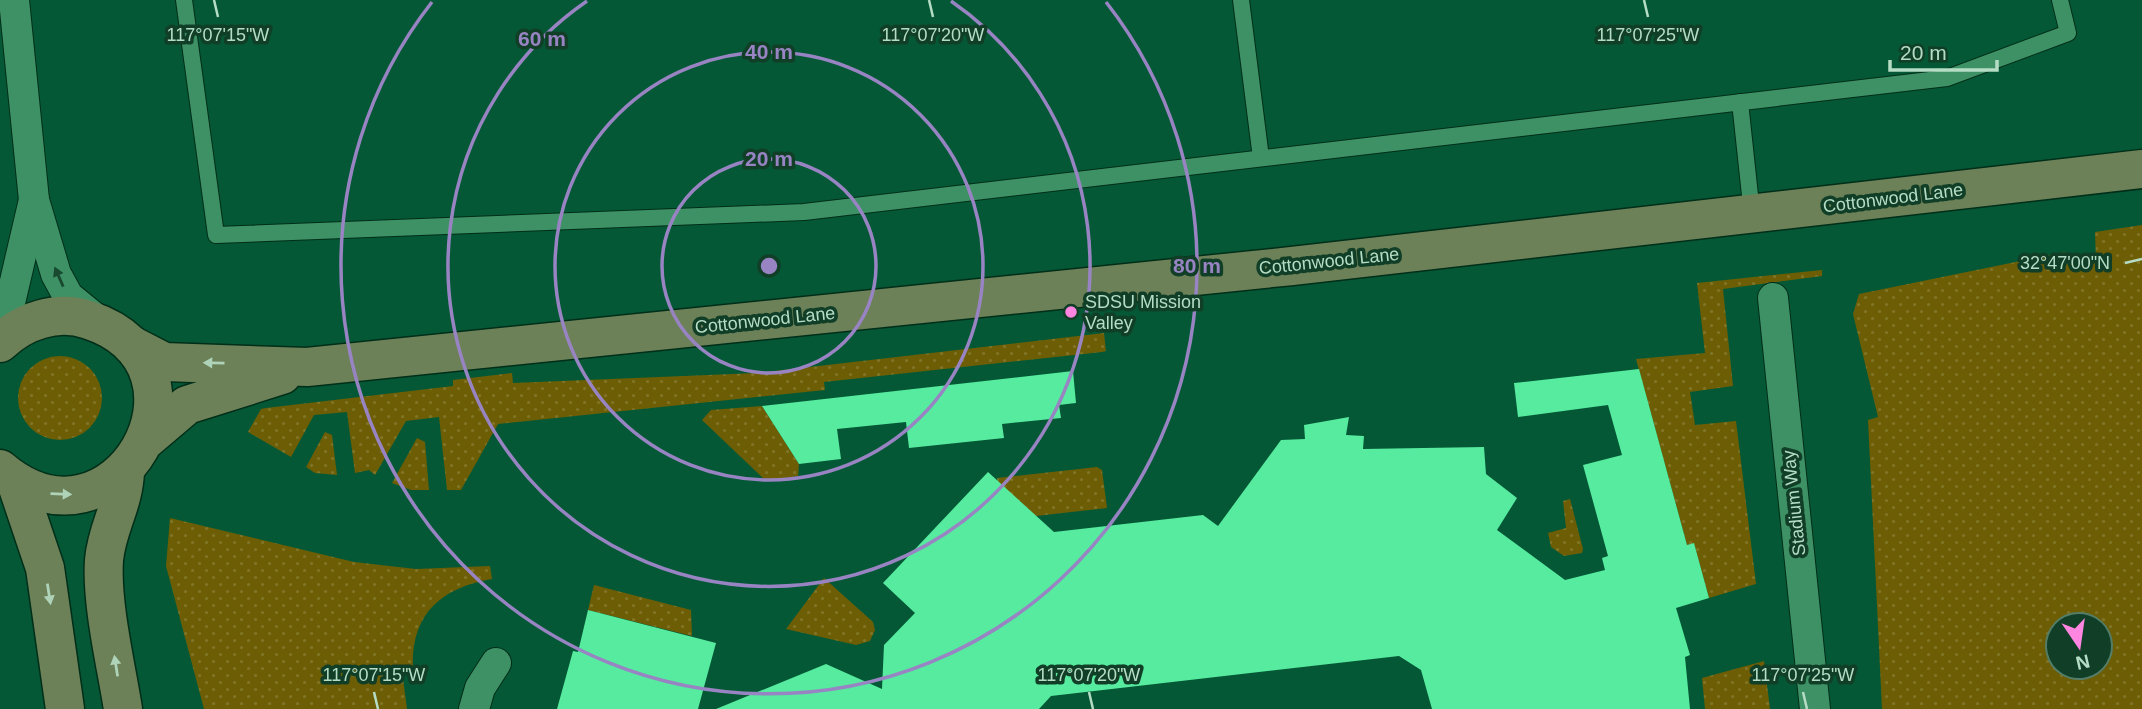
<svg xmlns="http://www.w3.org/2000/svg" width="2142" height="709" viewBox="0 0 2142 709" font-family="Helvetica,sans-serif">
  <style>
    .built { fill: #055835; fill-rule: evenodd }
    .grass { fill: url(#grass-dots); fill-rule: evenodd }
    .building { fill: #56eb9f }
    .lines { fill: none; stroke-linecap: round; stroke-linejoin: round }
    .lane-casing { stroke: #002e19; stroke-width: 18 }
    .street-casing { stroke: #002e19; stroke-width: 32 }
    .secondary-casing { stroke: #002e19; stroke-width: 41 }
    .lane { stroke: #3e9165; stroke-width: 16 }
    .street { stroke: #3e9165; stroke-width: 30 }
    .secondary { stroke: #6c8157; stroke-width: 38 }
    .oneway { fill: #184a30 }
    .oneway2 { fill: #aed3b9 }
    .ticks { fill: none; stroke: #b5dcc4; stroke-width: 2.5 }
    .ring { fill: none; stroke: #9884c2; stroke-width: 3.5 }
    .poi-dot { fill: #fe85e0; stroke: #113e27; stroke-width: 2.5 }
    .labels { text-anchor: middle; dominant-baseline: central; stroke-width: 7; stroke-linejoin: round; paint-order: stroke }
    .street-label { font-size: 18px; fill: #b5dcc4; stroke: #113e27 }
    .poi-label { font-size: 18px; fill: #b5dcc4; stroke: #113e27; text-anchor: start }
    .ticks-label { font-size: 18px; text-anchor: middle; fill: #b5dcc4; stroke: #113e27; stroke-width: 7; stroke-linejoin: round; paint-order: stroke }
    .centre { fill: #9884c2; stroke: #113e27; stroke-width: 3.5 }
    .ring-label { font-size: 21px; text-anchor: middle; font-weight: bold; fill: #9884c2; stroke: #113e27; stroke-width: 7; stroke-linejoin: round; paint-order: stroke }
  </style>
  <defs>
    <pattern id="grass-dots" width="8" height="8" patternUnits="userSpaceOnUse" patternTransform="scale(1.75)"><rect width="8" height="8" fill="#6d5d04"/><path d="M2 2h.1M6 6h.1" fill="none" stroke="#807427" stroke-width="1.8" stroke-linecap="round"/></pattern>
  </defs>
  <rect width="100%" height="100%" fill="#024c2c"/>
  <!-- built -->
  <path class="built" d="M0,0H2142V709H0ZM2058,625H2100V667H2058Z"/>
  <!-- grass -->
  <g class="grass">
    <path d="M2142,225V709H1882L1868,420L1878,417L1853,314L1859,294L2065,252L2068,266L2096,261L2095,232ZM2058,625H2100V667H2058Z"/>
    <polygon points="1822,270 1822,276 1723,289 1733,386 1690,392 1695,425 1736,421 1756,584 1709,598 1694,544 1687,545 1636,359 1705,353 1697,283"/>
    <polygon points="1104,333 1106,351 1102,352 824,382 825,390 498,424 461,490 447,490 439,417 406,421 375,475 369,470 355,473 347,412 314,415 291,457 248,432 261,409 266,408 453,386 453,380 512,373 513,383 757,373"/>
    <circle cx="60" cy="398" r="42"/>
    <polygon points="762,406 799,464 798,476 766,481 702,420 711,410"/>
    <polygon points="325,432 332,435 337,475 315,473 306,467"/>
    <polygon points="417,438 425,442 429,490 411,490 392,483"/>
    <polygon points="1097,467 1102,470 1107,508 1036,516 999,492 997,478"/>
    <polygon points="1570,499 1583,549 1582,553 1564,556 1551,547 1548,533 1566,528 1563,501"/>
    <path d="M170,518L354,562L416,569L490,566L492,579C440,588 410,615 413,670L402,671L407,709H204L166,566Z"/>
    <polygon points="824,578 873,622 875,630 870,641 856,645 786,629"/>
    <polygon points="594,585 691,610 692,636 588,610"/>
    <polygon points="1764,661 1770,709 1705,709 1702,678"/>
  </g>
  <!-- building -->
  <g class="building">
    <polygon points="1639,369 1687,545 1694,543 1709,598 1676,608 1690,655 1685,657 1690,709 1432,709 1421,670 1399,656 1051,696 1039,709 716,709 826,664 882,689 884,645 915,613 883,583 988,472 1054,532 1203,515 1218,526 1281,440 1305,439 1304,425 1349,417 1346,435 1364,436 1363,449 1484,447 1486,474 1517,498 1497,530 1565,580 1605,570 1602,558 1608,556 1583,465 1622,455 1608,405 1518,417 1514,383"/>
    <polygon points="1073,371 1076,403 1059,405 1061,418 1002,424 1004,438 909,448 906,422 837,429 841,459 799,464 762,406"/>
    <polygon points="588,610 716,643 698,709 557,709 573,651 578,652"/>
  </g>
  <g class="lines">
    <defs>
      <g id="lane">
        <polyline points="184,0 216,235 804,212 1947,78 2068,33 2060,0"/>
        <polyline points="1241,0 1261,158"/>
        <polyline points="1740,102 1752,214"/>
      </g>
      <g id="street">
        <polyline points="14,0 34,200 56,274 68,296 101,323"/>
        <polyline points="1773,298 1815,709"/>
        <polyline points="1,341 34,200"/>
        <polyline points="474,709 480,688 496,663"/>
      </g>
      <g id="secondary">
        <path d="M0,343C23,321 57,309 89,320C228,366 115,567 0,469"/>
        <polyline points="131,345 164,362 307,367 1292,266 2142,169"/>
        <polyline points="147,439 187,405 282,375"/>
        <polyline points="16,482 45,568 65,709"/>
        <path d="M123,709C116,665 101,603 104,560C107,527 124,505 125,471"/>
      </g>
    </defs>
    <!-- lane casing -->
    <use href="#lane" class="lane-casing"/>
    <!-- street casing -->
    <use href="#street" class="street-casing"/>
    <!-- secondary casing -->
    <use href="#secondary" class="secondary-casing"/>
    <!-- lane -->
    <use href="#lane" class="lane"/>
    <!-- street -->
    <use href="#street" class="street"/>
    <!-- secondary -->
    <use href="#secondary" class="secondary"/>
  </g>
  <!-- one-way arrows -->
  <defs><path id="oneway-solid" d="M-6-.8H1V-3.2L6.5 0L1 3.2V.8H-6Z" transform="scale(1.75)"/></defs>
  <use class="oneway" href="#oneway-solid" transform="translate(59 277) rotate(-114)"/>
  <g class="oneway2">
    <use href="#oneway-solid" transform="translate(214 363) rotate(-179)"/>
    <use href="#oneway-solid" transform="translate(61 494) rotate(2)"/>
    <use href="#oneway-solid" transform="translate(49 594) rotate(81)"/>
    <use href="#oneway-solid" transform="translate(116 666) rotate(-99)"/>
  </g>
  <!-- ticks -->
  <path class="ticks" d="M214,0L218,17M929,0L933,17M1644,0L1648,17M2125,263L2142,259M374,692L378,709M1089,692L1093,709M1803,692L1807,709"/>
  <!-- distance rings -->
  <g class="ring">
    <circle cx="769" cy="266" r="107"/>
    <circle cx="769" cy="266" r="214"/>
    <path d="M951 1A321 321 0 1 1 587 1"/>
    <path d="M1106 2A428 428 0 1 1 432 2"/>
  </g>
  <!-- markers -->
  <circle class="poi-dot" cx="1071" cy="312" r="7"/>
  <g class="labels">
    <!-- street labels -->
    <g class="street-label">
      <text transform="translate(1893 198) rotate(-7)">Cottonwood Lane</text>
      <text transform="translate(1329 261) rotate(-6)">Cottonwood Lane</text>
      <text transform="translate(765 320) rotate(-6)">Cottonwood Lane</text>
      <text transform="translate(1794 503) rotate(-96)">Stadium Way</text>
    </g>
    <!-- poi labels -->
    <g class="poi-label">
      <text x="1085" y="302">SDSU Mission<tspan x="1085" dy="21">Valley</tspan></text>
    </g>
  </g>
  <g class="ticks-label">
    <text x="218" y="41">117°07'15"W</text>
    <text x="933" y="41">117°07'20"W</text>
    <text x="1648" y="41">117°07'25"W</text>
    <text x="2065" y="269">32°47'00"N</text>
    <text x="374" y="681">117°07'15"W</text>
    <text x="1089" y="681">117°07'20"W</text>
    <text x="1803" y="681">117°07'25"W</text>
  </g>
  <circle cx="769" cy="266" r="10" class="centre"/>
  <g class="ring-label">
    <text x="542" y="46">60 m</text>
    <text x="769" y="59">40 m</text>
    <text x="769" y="166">20 m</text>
    <text x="1197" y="273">80 m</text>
  </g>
  <!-- north arrow -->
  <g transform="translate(2079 646) rotate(167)"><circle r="33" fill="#113e27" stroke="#537d66" stroke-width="2"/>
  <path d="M0-5L12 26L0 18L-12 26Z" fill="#fe85e0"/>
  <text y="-10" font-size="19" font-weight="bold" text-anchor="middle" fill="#b5dcc4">N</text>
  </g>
  <!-- scale -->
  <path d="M1890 60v10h107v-10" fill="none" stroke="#b5dcc4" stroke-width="3.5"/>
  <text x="1900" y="60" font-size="21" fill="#b5dcc4" stroke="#113e27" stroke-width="5" paint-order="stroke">20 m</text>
</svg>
